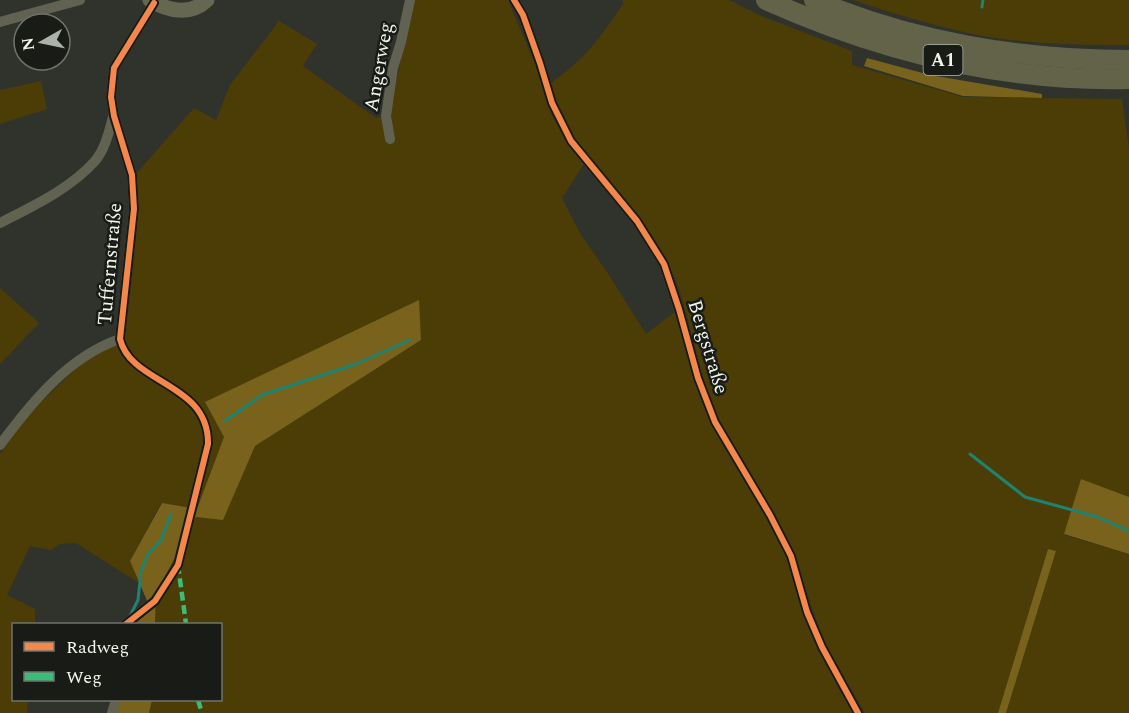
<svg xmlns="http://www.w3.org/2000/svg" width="1129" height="713" viewBox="0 0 1129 713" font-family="Spectral,serif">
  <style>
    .green { fill: #4c3d06 }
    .forest { fill: #79631c }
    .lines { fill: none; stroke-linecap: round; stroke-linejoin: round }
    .stream { stroke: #1e8370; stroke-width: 3 }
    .street { stroke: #616251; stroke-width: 10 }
    .secondary { stroke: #656750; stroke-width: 15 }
    .highway { stroke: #626349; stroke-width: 20 }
    .quiet { stroke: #3abd76; stroke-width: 4.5; stroke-dasharray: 9 4.5; stroke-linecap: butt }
    .cycleway-casing { stroke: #191c16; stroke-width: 10 }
    .cycleway { stroke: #f5874c; stroke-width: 6 }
    .labels { text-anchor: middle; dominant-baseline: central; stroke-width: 5; stroke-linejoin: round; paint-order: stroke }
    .shield { fill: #191c16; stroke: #b0b5ac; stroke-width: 1.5 }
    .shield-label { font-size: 18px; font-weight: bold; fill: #f1f6ed }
    .street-label { font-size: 20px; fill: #f1f6ed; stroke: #191c16 }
  </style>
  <rect width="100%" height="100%" fill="#2f332c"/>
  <!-- green -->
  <g class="green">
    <path d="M412,0H508L535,64L552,116L570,146L584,164L562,198L581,235L607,272L646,334L676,311L696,384L769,519L855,713H149L152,700H220V624H155L156,594L196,517L223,519L255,446L421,340L205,402L224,437L197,510L161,503L130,561L139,583L76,543L60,544L51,550L30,546L7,595L35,609V624H14V700H28L27,713H0V454L30,412L82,363L126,327C133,276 139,226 136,174L194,108L216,120L230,85L279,21L317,44L303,66L376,118L390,114Z"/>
    <path d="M623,0H729L759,15L852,51V65L963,97L1122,99L1129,148V497L1081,479L1064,535L1129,554V713H1006L1056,551L1048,549L998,713H865L823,640L790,542L711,406L680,291L669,264L568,128L549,84C584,61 600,38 623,4Z"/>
    <path d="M853,0H1129V45C1077,45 1019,44 968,33C929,24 891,13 853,0Z"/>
    <polygon points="41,81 47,109 0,124 0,90"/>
    <polygon points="0,288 39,323 0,364"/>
  </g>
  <!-- forest -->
  <g class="forest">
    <polygon points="867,58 930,75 1042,94 1042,98 963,96 864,66"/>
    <polygon points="419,300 421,340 255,446 223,520 196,517 156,594 155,624 132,624 148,603 130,561 162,503 197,509 224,437 205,402"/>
    <polygon points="1081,479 1129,497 1129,554 1064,534"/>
    <polygon points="1048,549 1056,551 1006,713 998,713"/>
    <polygon points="120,700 152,700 149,713 116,713"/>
  </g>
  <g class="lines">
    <!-- stream -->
    <g class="stream">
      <polyline points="982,7 983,0"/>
      <polyline points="225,421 262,395 356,364 410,340"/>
      <polyline points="970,454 1025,497 1098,517 1129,531"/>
      <polyline points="130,616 138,600 141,571 148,554 161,540 171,514"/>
    </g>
    <!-- street -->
    <g class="street">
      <polyline points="514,0 523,15 540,63 552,103 571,141 637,221 664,264 679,309 698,378 715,422 770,515 791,556 807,612 822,647 858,713"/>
      <polyline points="0,22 80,0"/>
      <polyline points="390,139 386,116 393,68 401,42 410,0"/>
      <path d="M0,223C33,206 70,189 95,161C105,149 109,132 113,117"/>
      <path d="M0,445C31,403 69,356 120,339"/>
      <path d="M126,624L155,601L178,565L208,444C209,382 131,385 120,339L134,209L132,175L114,116L111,97L114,68L154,3"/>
      <polyline points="112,713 116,700"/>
    </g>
    <!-- secondary -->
    <path class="secondary" d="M150,0C168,11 191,16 207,0"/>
    <!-- highway -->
    <g class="highway">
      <path d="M766,0C880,51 1004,82 1129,79"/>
      <path d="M814,0C912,42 1023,60 1129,60"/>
    </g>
    <!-- quiet -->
    <g class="quiet">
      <polyline points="178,565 186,624"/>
      <polyline points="198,700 202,713"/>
    </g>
    <defs>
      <g id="cycleway">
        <polyline points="514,0 523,15 540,63 552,103 571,141 637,221 664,264 679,309 698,378 715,422 770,515 791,556 807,612 822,647 858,713"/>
        <path d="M126,624L155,601L178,565L208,444C209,382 131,385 120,339L134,209L132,175L114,116L111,97L114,68L154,3"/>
      </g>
    </defs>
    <!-- cycleway casing -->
    <use href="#cycleway" class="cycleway-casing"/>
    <!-- cycleway -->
    <use href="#cycleway" class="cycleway"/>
  </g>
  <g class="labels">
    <!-- shield labels -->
    <rect class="shield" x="923.5" y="45" width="39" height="30" rx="4.5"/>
    <g class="shield-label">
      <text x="943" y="60">A1</text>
    </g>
    <!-- street labels -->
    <g class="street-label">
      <text transform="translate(379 67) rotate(-80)">Angerweg</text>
      <text transform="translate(110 264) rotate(-85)">Tuffernstraße</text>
      <text transform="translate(708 347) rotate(73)">Bergstraße</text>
    </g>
  </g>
  <!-- legend -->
  <rect x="12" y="623" width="210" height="78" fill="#191c16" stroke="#6f736c" stroke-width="1.5"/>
  <rect x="24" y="642" width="30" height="9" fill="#f5874c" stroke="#6f736c" stroke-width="1.5"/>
  <text x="66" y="653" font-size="18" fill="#f1f6ed">Radweg</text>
  <rect x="24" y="672" width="30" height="9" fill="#3abd76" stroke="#6f736c" stroke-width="1.5"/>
  <text x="66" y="683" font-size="18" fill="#f1f6ed">Weg</text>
  <!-- north arrow -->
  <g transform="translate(42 42) rotate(261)"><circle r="28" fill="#191c16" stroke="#6f736c" stroke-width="1.5"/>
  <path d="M0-4.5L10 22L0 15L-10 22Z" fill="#adb2a9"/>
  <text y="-9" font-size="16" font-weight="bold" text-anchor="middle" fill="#f1f6ed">N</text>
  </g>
</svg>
